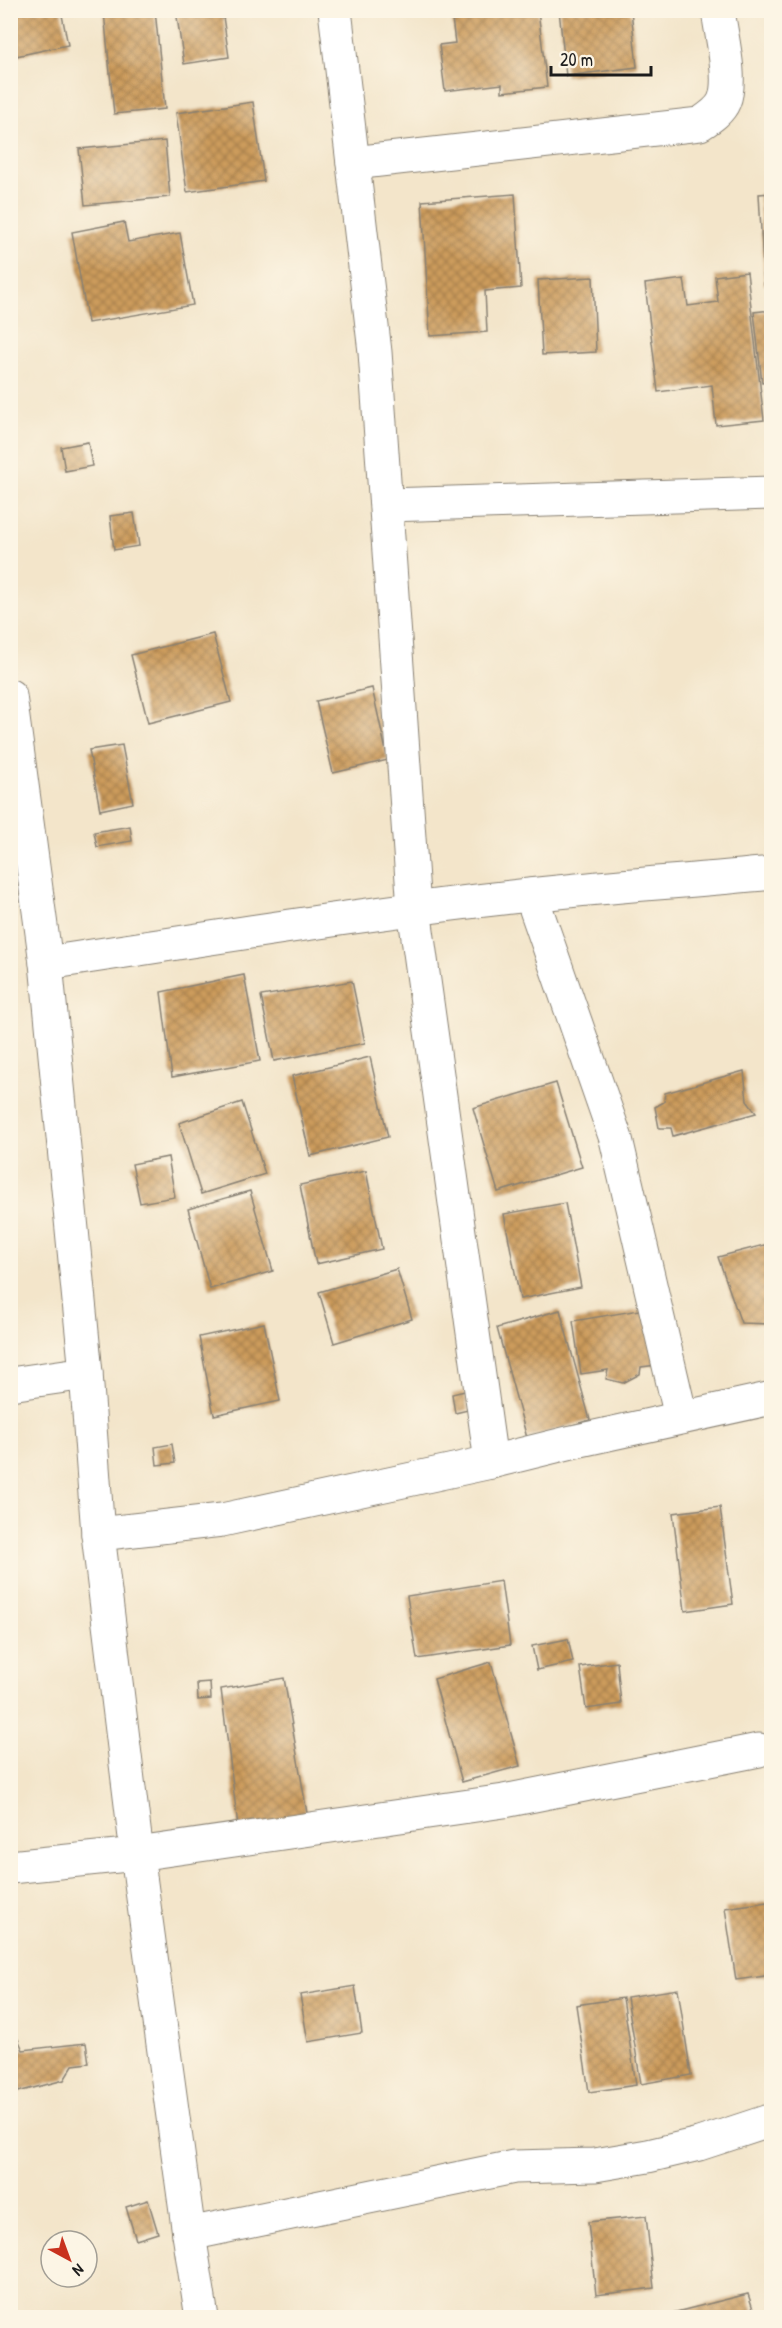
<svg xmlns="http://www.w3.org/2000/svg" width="782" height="2328" viewBox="0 0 782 2328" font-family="'Patrick Hand',sans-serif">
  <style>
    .building { fill: url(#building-cross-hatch) }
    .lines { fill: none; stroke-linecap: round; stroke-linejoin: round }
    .minor-casing { stroke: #888073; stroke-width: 35 }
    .minor { stroke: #fff; stroke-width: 33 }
  </style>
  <defs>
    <pattern id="building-cross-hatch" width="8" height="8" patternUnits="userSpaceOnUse" patternTransform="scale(1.5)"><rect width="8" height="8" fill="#cc9b5c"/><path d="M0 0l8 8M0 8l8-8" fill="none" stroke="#a57e4b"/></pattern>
  </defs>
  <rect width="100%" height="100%" fill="#fcf5e5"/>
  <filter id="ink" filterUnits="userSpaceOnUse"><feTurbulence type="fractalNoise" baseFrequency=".0167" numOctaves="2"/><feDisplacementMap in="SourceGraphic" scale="12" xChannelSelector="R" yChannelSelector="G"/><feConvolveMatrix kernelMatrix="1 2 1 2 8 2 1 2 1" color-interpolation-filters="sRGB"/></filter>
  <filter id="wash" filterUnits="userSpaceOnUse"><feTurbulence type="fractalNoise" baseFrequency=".008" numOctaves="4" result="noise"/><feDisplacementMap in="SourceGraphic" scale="24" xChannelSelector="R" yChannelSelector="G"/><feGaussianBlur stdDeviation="1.35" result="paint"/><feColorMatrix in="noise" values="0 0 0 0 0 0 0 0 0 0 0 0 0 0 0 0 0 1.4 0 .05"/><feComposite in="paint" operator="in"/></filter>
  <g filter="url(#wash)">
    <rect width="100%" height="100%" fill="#f3e5ca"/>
    <g id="blocks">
      <!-- building -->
      <g class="building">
        <polygon points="29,10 61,10 68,45 16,56 10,30 10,14"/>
        <polygon points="120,10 155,10 165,109 114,114 104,12"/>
        <polygon points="176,10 222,10 229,57 184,64"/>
        <polygon points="451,10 538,10 547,87 502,92 502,84 445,91 439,45 455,43"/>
        <polygon points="559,10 631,10 637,67 566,76"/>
        <polygon points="253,102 264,181 187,192 176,113"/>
        <polygon points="165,141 170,197 85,205 79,149"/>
        <polygon points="772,193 772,285 764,285 759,194"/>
        <polygon points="515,194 521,288 485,291 487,332 430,336 422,201"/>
        <polygon points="124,222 128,242 180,233 193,305 88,323 72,232"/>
        <polygon points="747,272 764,420 716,425 712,385 658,392 645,284 684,279 688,306 718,302 715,276"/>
        <polygon points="593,277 596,352 542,355 538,280"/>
        <polygon points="772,310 772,382 762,383 754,312"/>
        <polygon points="88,442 92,466 65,471 61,447"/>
        <polygon points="134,513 139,546 114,550 110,516"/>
        <polygon points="213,634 231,702 148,723 131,655"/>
        <polygon points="372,688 388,760 333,773 316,701"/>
        <polygon points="122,745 133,803 100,810 89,750"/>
        <polygon points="130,826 132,841 97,847 94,832"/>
        <polygon points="244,975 260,1061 172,1077 161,992"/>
        <polygon points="352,981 365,1043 274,1061 261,996"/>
        <polygon points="370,1057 388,1137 310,1156 292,1076"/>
        <polygon points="744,1071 747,1101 756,1113 673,1136 671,1128 659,1128 655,1107 664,1102 665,1093"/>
        <polygon points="556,1083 582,1167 498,1192 473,1108"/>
        <polygon points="242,1102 265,1174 201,1194 179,1123"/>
        <polygon points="168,1157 175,1197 140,1203 132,1164"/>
        <polygon points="366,1171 382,1249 316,1264 300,1185"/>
        <polygon points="250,1191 273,1271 210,1289 188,1209"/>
        <polygon points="565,1203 581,1287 520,1299 504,1214"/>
        <polygon points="772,1243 772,1324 741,1323 718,1257"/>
        <polygon points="397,1269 412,1319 334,1343 319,1292"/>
        <polygon points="651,1308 657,1365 641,1367 640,1374 623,1383 606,1379 608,1370 581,1374 573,1321"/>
        <polygon points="560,1310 590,1420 527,1438 497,1328"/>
        <polygon points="264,1323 280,1401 214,1415 199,1337"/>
        <polygon points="465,1391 468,1410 455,1413 452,1394"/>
        <polygon points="172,1444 175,1463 157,1465 155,1447"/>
        <polygon points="720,1507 733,1604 685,1611 673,1513"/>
        <polygon points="501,1581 510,1645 417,1659 407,1596"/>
        <polygon points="568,1639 573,1662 537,1670 532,1646"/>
        <polygon points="491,1662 520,1766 462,1782 434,1679"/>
        <polygon points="617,1662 621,1704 586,1709 580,1667"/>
        <polygon points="284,1678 309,1825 239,1834 221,1689"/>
        <polygon points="210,1682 211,1699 198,1700 197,1683"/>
        <polygon points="767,1902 772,1928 772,1975 736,1980 725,1908"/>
        <polygon points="355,1986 362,2033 308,2042 300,1995"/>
        <polygon points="678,1989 691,2075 641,2084 627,1997"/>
        <polygon points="623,1998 636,2085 589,2092 576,2005"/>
        <polygon points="18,2039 23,2050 86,2043 89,2063 73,2065 64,2080 10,2094 10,2040"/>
        <polygon points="148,2200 158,2233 136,2240 126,2207"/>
        <polygon points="646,2216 654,2288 596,2295 588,2222"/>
        <polygon points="748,2294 756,2318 656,2318 656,2317"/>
      </g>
    </g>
  </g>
  <g filter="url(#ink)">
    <use href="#blocks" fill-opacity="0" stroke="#888073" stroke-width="1.5"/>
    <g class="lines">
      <defs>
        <g id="minor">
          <polyline points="335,10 375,352 414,909 491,1462"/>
          <path d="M353,163L700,124C709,118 720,111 724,101C733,79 721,35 718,10"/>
          <polyline points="387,505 772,493"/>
          <polyline points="10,696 46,963 86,1373 10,1384"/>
          <polyline points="531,895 616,1139 681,1417"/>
          <path d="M46,963C220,937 393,908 568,891C636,884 704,880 772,873"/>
          <polyline points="86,1373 98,1534 137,1854 189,2234 202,2318"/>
          <polyline points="98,1534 222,1520 491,1462 572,1442 772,1398"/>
          <polyline points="10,1867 137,1854 504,1801 759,1750"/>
          <polyline points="189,2234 514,2167 595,2165 648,2156 699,2144 772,2120"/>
        </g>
      </defs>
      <!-- minor casing -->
      <use href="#minor" class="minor-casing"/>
      <!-- minor -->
      <use href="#minor" class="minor"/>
    </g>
  </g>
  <!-- margin -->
  <rect width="782" height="2328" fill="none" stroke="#fcf5e5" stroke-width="36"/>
  <!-- north arrow -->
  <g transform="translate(69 2259) rotate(139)"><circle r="28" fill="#fcf5e5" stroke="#a29e95" stroke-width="1.5"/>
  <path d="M0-4.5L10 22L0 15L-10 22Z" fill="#c8321e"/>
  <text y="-9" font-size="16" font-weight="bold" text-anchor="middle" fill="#1c1c1c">N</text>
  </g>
  <!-- scale -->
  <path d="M551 66v9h100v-9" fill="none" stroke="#1c1c1c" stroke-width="3"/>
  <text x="560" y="66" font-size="18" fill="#1c1c1c" stroke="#fcf5e5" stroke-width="4.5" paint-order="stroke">20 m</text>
</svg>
